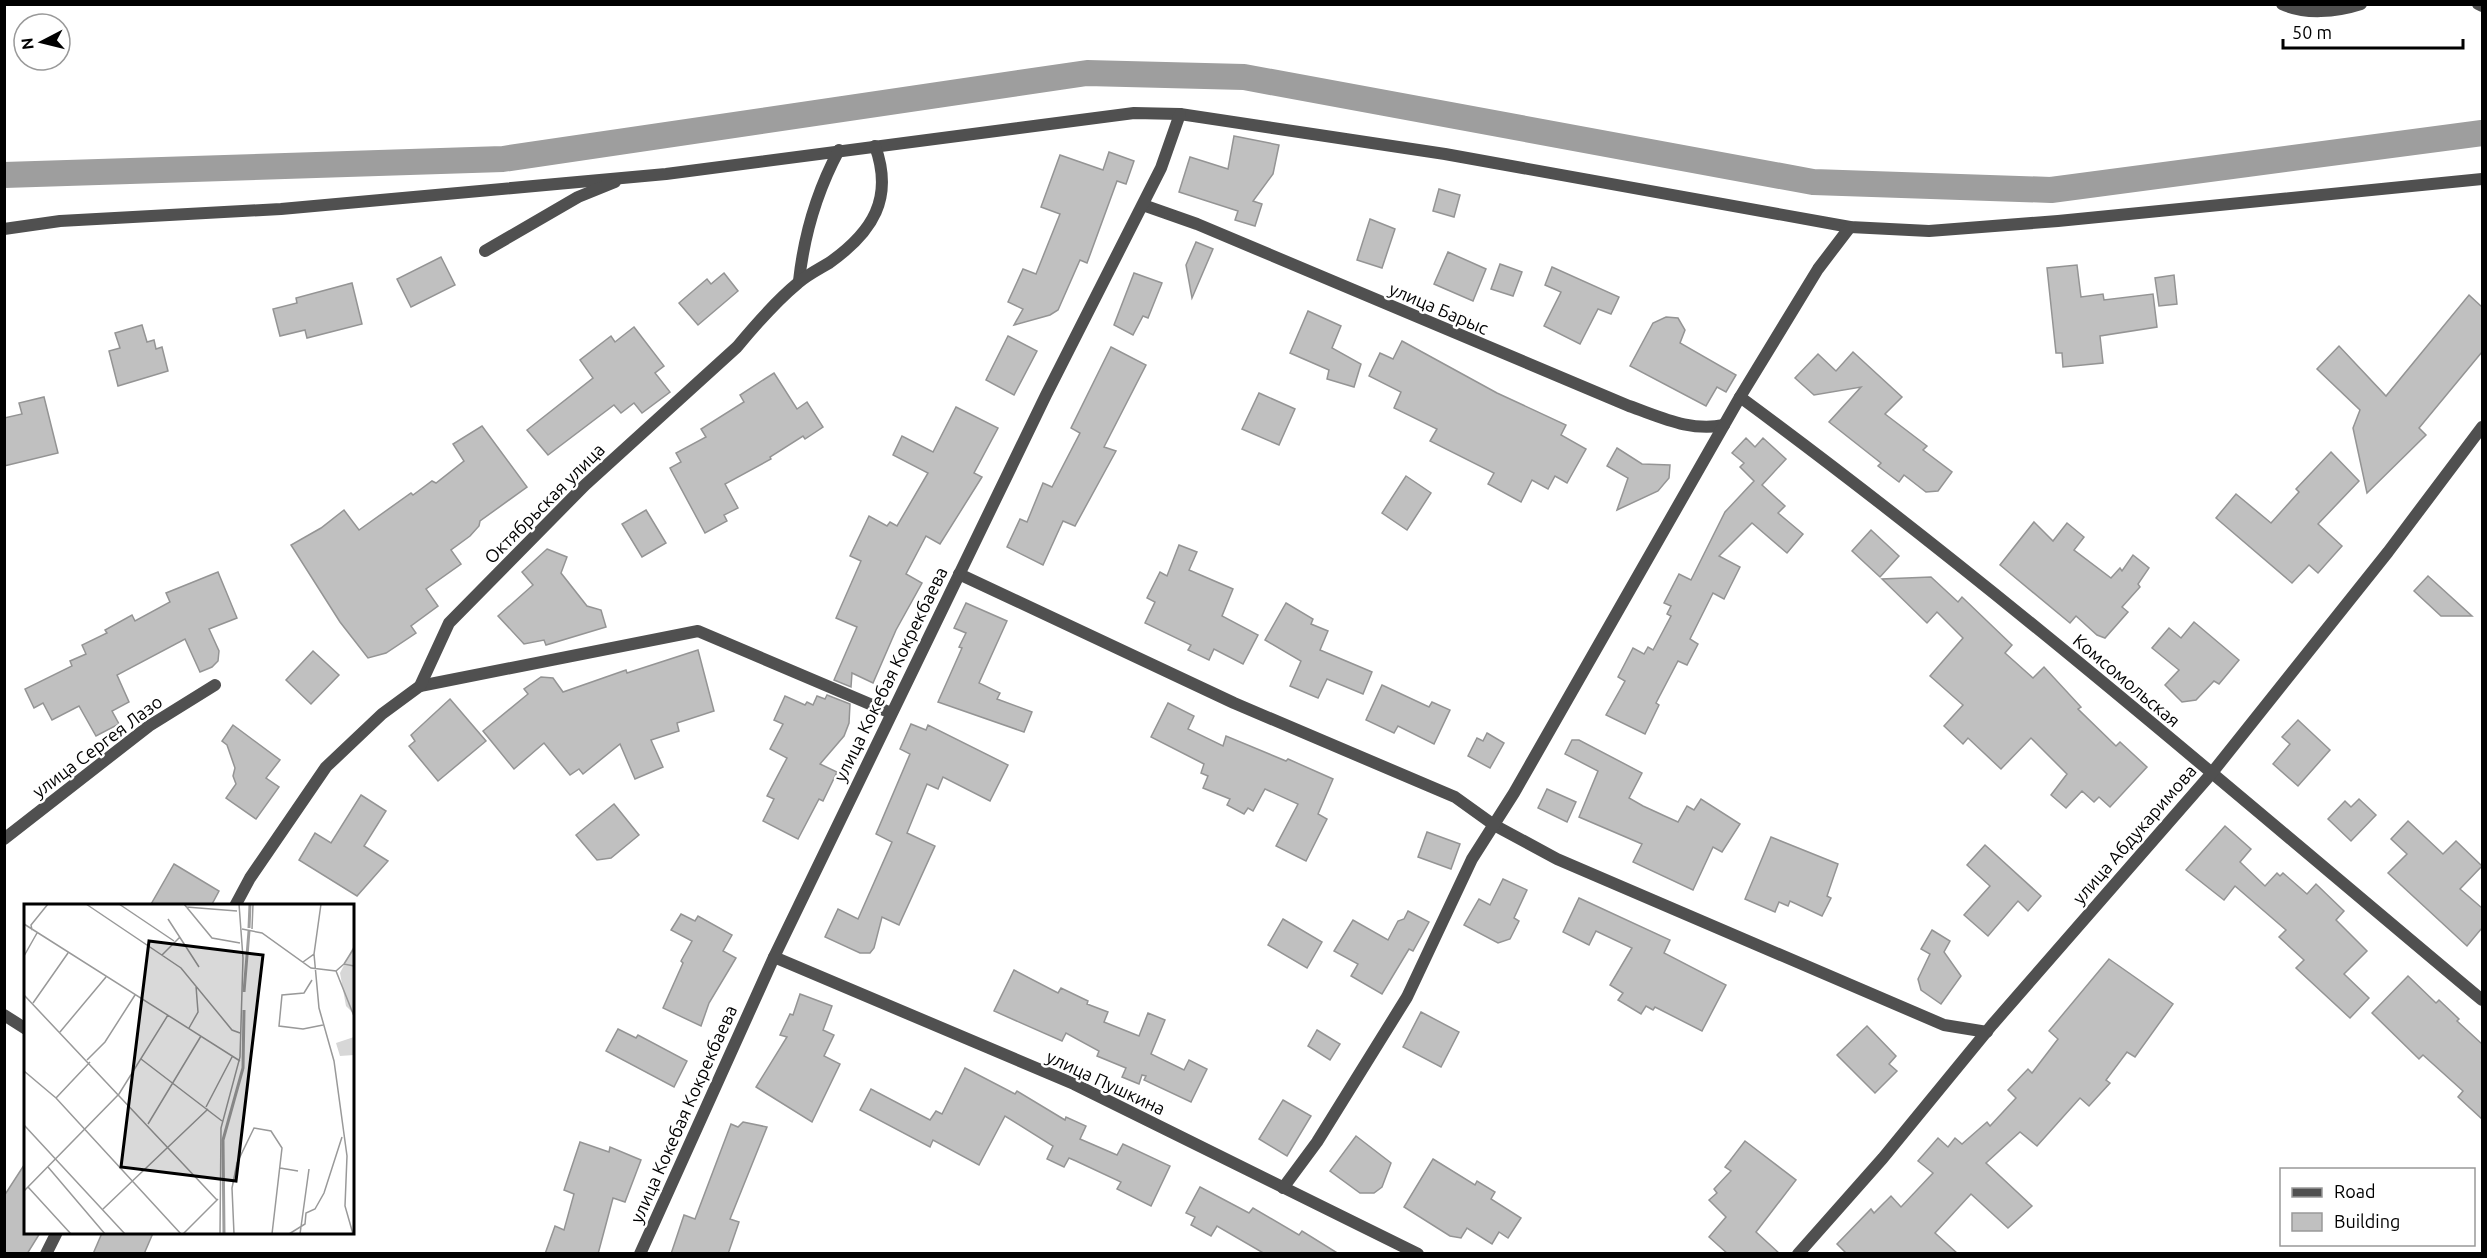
<svg xmlns="http://www.w3.org/2000/svg" width="2487" height="1258" viewBox="0 0 2487 1258" font-family="Ubuntu,sans-serif">
  <style>
    .lines { fill: none; stroke-linecap: round; stroke-linejoin: round }
    .canal { stroke: #9e9e9e; stroke-width: 26 }
    .building { fill: #c0c0c0; stroke: #949494; stroke-width: 1.5 }
    .street { stroke: #505050; stroke-width: 12 }
    .labels { text-anchor: middle; dominant-baseline: central; stroke-width: 5; stroke-linejoin: round; paint-order: stroke }
    .street-label { font-size: 18px; fill: #000; stroke: #fff }
    .inset-river { fill: none; stroke: #9e9e9e; stroke-width: 3 }
    .inset-road { fill: none; stroke: #999; stroke-width: 1.5 }
    .view { fill: #000; fill-opacity: 0.15; stroke: #000; stroke-width: 3 }
    .inset-edge { fill: none; stroke: #000; stroke-width: 3 }
  </style>
  <rect width="100%" height="100%" fill="#fff"/>
  <g class="lines">
    <!-- canal -->
    <polyline class="canal" points="4,175 503,159 1087,73 1244,77 1813,182 2051,190 2482,133"/>
  </g>
  <!-- building -->
  <g class="building">
    <polygon points="1234,136 1279,145 1273,174 1253,201 1262,204 1255,226 1235,220 1238,211 1179,192 1190,157 1228,169"/>
    <polygon points="1109,152 1134,161 1126,184 1117,181 1087,263 1080,260 1058,310 1050,315 1014,325 1023,309 1008,302 1023,269 1036,274 1060,214 1041,207 1060,155 1103,170"/>
    <polygon points="1439,189 1460,195 1454,217 1433,211"/>
    <polygon points="1370,219 1395,229 1382,268 1357,260"/>
    <polygon points="1196,242 1213,249 1192,298 1186,265"/>
    <polygon points="1448,252 1486,269 1473,301 1434,284"/>
    <polygon points="441,257 455,285 411,307 397,279"/>
    <polygon points="1500,264 1522,272 1513,296 1491,289"/>
    <polygon points="2077,265 2081,297 2103,294 2104,300 2153,294 2157,327 2100,336 2103,363 2063,367 2062,353 2056,353 2047,268"/>
    <polygon points="1552,267 1619,297 1611,314 1598,309 1580,344 1544,326 1561,292 1545,285"/>
    <polygon points="724,273 738,291 698,325 679,303 707,279 711,284"/>
    <polygon points="1134,273 1162,283 1148,318 1143,316 1133,335 1114,325"/>
    <polygon points="2174,275 2177,304 2159,306 2155,278"/>
    <polygon points="352,283 362,324 307,338 305,330 280,336 273,309 297,303 296,298"/>
    <polygon points="2469,295 2482,307 2482,352 2419,428 2426,435 2367,493 2353,428 2360,410 2317,369 2339,346 2386,396"/>
    <polygon points="1308,311 1341,326 1332,348 1361,364 1354,387 1327,379 1329,370 1290,353"/>
    <polygon points="1666,317 1678,318 1685,330 1680,343 1736,375 1726,392 1717,387 1706,406 1630,366 1653,323"/>
    <polygon points="142,325 147,342 154,340 156,349 162,347 168,371 118,386 109,351 120,348 115,333"/>
    <polygon points="634,327 664,366 655,373 670,392 642,413 634,403 621,413 614,405 548,455 527,430 593,378 580,360 611,336 615,342"/>
    <polygon points="1008,336 1037,351 1014,395 986,380"/>
    <polygon points="1402,341 1497,393 1566,425 1561,435 1586,449 1567,483 1555,476 1548,489 1532,480 1521,502 1488,484 1494,473 1430,441 1437,429 1394,408 1401,392 1369,376 1380,353 1393,359"/>
    <polygon points="1111,347 1146,365 1104,447 1116,451 1075,526 1063,521 1043,565 1007,547 1020,519 1027,522 1043,483 1052,487 1080,433 1071,428"/>
    <polygon points="1853,352 1902,397 1885,414 1927,446 1923,450 1952,472 1938,491 1926,492 1904,475 1899,482 1878,466 1881,463 1829,422 1861,387 1814,395 1795,378 1818,354 1836,371"/>
    <polygon points="774,373 797,409 807,402 823,427 805,439 803,436 770,457 771,459 725,484 738,508 724,515 727,521 705,533 670,468 681,462 676,453 706,437 701,429 744,402 740,395"/>
    <polygon points="1259,393 1295,409 1279,445 1242,429"/>
    <polygon points="44,397 58,453 4,466 4,418 22,414 19,403"/>
    <polygon points="956,407 998,428 974,473 982,477 940,544 926,536 906,574 922,583 896,630 873,683 852,673 851,687 834,680 857,627 836,618 861,561 850,556 869,516 887,526 890,522 897,526 928,473 893,455 902,436 933,452"/>
    <polygon points="482,426 527,487 480,521 479,526 470,536 451,550 461,564 426,589 438,606 411,626 416,633 386,653 368,658 340,622 291,545 321,528 344,510 359,530 411,493 413,495 432,481 436,483 464,461 453,444"/>
    <polygon points="1746,438 1755,447 1763,438 1786,459 1762,485 1785,506 1778,513 1803,534 1787,553 1752,523 1719,556 1740,567 1724,599 1713,593 1690,639 1698,644 1687,665 1678,661 1656,703 1659,705 1645,734 1606,715 1625,681 1618,677 1633,648 1644,654 1648,647 1653,650 1671,616 1667,614 1671,606 1664,603 1679,574 1691,580 1725,512 1754,481 1740,467 1744,463 1732,453"/>
    <polygon points="1617,448 1642,464 1670,465 1669,478 1658,491 1617,510 1628,478 1607,466"/>
    <polygon points="2331,452 2359,481 2318,524 2342,546 2318,573 2309,565 2292,583 2216,518 2236,494 2271,523 2299,492 2296,489"/>
    <polygon points="1406,476 1431,493 1407,530 1382,513"/>
    <polygon points="646,510 666,543 642,557 622,524"/>
    <polygon points="2034,522 2053,541 2067,523 2084,537 2074,550 2111,578 2120,568 2122,571 2133,555 2149,568 2138,584 2140,587 2122,607 2128,612 2105,638 2097,635 2076,616 2070,623 2000,565"/>
    <polygon points="1871,530 1899,556 1880,577 1852,551"/>
    <polygon points="1179,545 1197,552 1189,570 1233,589 1222,616 1258,635 1243,664 1214,649 1209,660 1188,650 1191,645 1145,623 1155,602 1147,598 1160,572 1167,576"/>
    <polygon points="547,549 567,557 561,573 587,606 601,610 606,627 546,645 544,640 524,644 498,616 533,585 522,572"/>
    <polygon points="218,572 237,618 209,629 219,651 218,661 212,667 200,672 185,639 117,675 129,702 112,711 119,724 96,736 79,706 52,720 43,703 34,708 25,689 72,666 70,661 86,654 82,645 107,633 105,630 132,615 135,621 170,602 166,593"/>
    <polygon points="2428,576 2472,616 2441,616 2414,591"/>
    <polygon points="1931,577 1958,602 1962,597 2012,645 2005,653 2033,678 2044,667 2081,707 2078,709 2116,746 2120,742 2147,767 2110,807 2099,797 2094,802 2082,791 2066,808 2051,795 2067,774 2031,738 2001,769 1968,738 1963,744 1944,726 1963,705 1930,676 1963,638 1937,612 1927,623 1882,579"/>
    <polygon points="966,603 1007,621 979,683 1000,693 997,699 1032,712 1024,732 938,702 962,648 959,647 966,633 954,628"/>
    <polygon points="1286,603 1313,619 1311,624 1328,631 1320,650 1372,672 1363,694 1327,679 1318,698 1290,686 1301,661 1265,640"/>
    <polygon points="2194,622 2239,660 2219,684 2214,681 2196,700 2182,702 2165,685 2179,670 2152,648 2169,628 2181,638"/>
    <polygon points="698,650 714,711 677,723 679,731 651,740 663,767 635,779 620,744 583,774 579,769 570,775 544,743 514,769 483,731 528,694 524,689 541,677 553,678 563,692 626,670 627,673"/>
    <polygon points="313,651 339,675 311,704 286,680"/>
    <polygon points="1382,685 1429,707 1432,702 1450,710 1434,744 1398,726 1394,733 1366,720"/>
    <polygon points="827,695 850,704 849,723 844,736 820,764 837,772 823,801 819,799 798,839 763,821 774,799 767,796 787,758 770,749 783,724 774,720 785,696 805,705 807,702 813,705 817,696 825,699"/>
    <polygon points="450,699 486,741 438,781 409,746 415,741 411,735"/>
    <polygon points="1168,703 1194,716 1188,729 1223,746 1226,736 1286,761 1288,759 1333,779 1318,814 1327,819 1306,861 1276,846 1298,804 1265,789 1253,811 1248,808 1244,814 1227,805 1230,799 1203,788 1208,776 1201,773 1204,764 1151,737"/>
    <polygon points="2298,720 2330,750 2298,786 2273,764 2290,744 2282,737"/>
    <polygon points="911,724 926,730 928,725 1008,765 990,801 943,777 938,789 927,784 907,833 935,846 899,925 882,917 874,948 870,953 860,953 825,937 838,909 858,919 892,842 876,834 910,754 900,749"/>
    <polygon points="233,725 280,760 266,778 279,787 256,819 226,798 236,784 233,776 235,768 227,745 222,741"/>
    <polygon points="1487,733 1504,743 1490,768 1468,756 1477,738 1483,741"/>
    <polygon points="1572,740 1579,740 1642,773 1629,798 1643,806 1678,822 1687,806 1694,810 1701,799 1740,824 1722,852 1713,847 1693,890 1633,862 1642,844 1579,817 1598,771 1565,754"/>
    <polygon points="1547,789 1576,802 1567,822 1538,808"/>
    <polygon points="361,795 386,811 364,846 388,861 357,896 299,860 315,833 331,843"/>
    <polygon points="2359,799 2376,815 2351,841 2328,819 2345,801 2351,807"/>
    <polygon points="614,804 639,835 611,858 597,860 576,835"/>
    <polygon points="2408,821 2443,854 2456,841 2482,866 2460,889 2482,908 2482,928 2467,946 2388,873 2407,854 2391,839"/>
    <polygon points="2225,826 2251,849 2240,862 2265,886 2277,873 2280,876 2283,873 2307,894 2316,884 2344,911 2336,920 2367,951 2344,974 2369,998 2350,1018 2296,968 2304,960 2279,937 2286,930 2235,886 2224,900 2186,870"/>
    <polygon points="1427,832 1460,844 1451,869 1418,857"/>
    <polygon points="1771,837 1838,864 1827,896 1831,898 1822,916 1790,901 1788,906 1779,902 1775,912 1745,899"/>
    <polygon points="1985,845 2041,896 2028,911 2018,901 1988,936 1964,915 1990,886 1967,865"/>
    <polygon points="174,864 219,891 211,906 150,906"/>
    <polygon points="1503,879 1527,890 1514,918 1519,921 1510,939 1498,943 1464,925 1479,899 1490,905"/>
    <polygon points="1579,898 1670,940 1664,953 1726,985 1702,1031 1655,1007 1653,1010 1646,1006 1641,1014 1618,1000 1623,993 1610,985 1632,948 1596,931 1589,945 1563,932"/>
    <polygon points="1408,911 1429,922 1413,951 1409,949 1382,994 1351,976 1358,964 1334,951 1353,920 1388,940 1398,921 1404,919"/>
    <polygon points="681,914 695,921 698,916 732,935 723,951 736,958 709,1003 701,1026 663,1008 683,963 681,961 692,941 671,930"/>
    <polygon points="1283,919 1322,942 1307,968 1268,945"/>
    <polygon points="1932,930 1950,941 1944,952 1961,976 1941,1004 1921,990 1918,979 1930,954 1921,949"/>
    <polygon points="2109,959 2173,1004 2135,1057 2127,1052 2106,1080 2110,1083 2089,1106 2080,1098 2037,1146 2020,1132 1986,1163 2032,1206 2008,1228 1971,1194 1935,1233 1958,1254 1847,1254 1837,1244 1871,1209 1874,1213 1891,1196 1901,1207 1933,1173 1918,1161 1938,1138 1948,1147 1955,1138 1962,1144 1987,1122 1990,1126 2016,1098 2008,1090 2028,1069 2032,1073 2058,1039 2049,1031"/>
    <polygon points="1014,970 1058,993 1061,988 1088,1001 1087,1004 1108,1012 1104,1022 1139,1036 1148,1013 1165,1020 1151,1054 1184,1070 1189,1060 1207,1069 1191,1102 1144,1080 1146,1076 1142,1075 1139,1084 1122,1077 1126,1068 1097,1056 1099,1051 1066,1033 1062,1041 994,1011"/>
    <polygon points="2408,976 2436,1003 2439,1000 2459,1019 2457,1021 2482,1044 2482,1119 2458,1097 2463,1091 2423,1055 2419,1059 2372,1013"/>
    <polygon points="800,994 832,1006 823,1030 834,1035 824,1056 840,1064 812,1122 756,1087 787,1037 780,1035 790,1014 793,1015"/>
    <polygon points="1421,1012 1459,1032 1441,1067 1403,1047"/>
    <polygon points="1867,1026 1896,1056 1889,1064 1897,1071 1875,1093 1837,1055"/>
    <polygon points="618,1029 636,1038 638,1035 687,1061 674,1087 606,1051"/>
    <polygon points="1317,1030 1340,1044 1330,1060 1308,1046"/>
    <polygon points="965,1068 1015,1094 1017,1091 1065,1120 1066,1117 1086,1126 1080,1139 1117,1155 1123,1144 1170,1166 1151,1206 1117,1189 1121,1182 1076,1161 1069,1158 1064,1167 1047,1159 1053,1146 1005,1116 979,1165 933,1140 930,1147 860,1110 871,1089 930,1120 936,1111 942,1114"/>
    <polygon points="1283,1100 1311,1116 1287,1156 1259,1139"/>
    <polygon points="743,1122 767,1127 730,1219 739,1222 728,1254 671,1254 684,1215 695,1219 731,1124 738,1127"/>
    <polygon points="1356,1136 1391,1163 1382,1187 1374,1193 1360,1193 1330,1171"/>
    <polygon points="1745,1141 1796,1180 1756,1232 1780,1254 1728,1254 1709,1237 1726,1217 1709,1200 1717,1193 1714,1189 1731,1171 1725,1167"/>
    <polygon points="580,1142 609,1152 610,1147 641,1160 625,1202 613,1198 598,1254 545,1254 555,1226 564,1230 574,1194 564,1190"/>
    <polygon points="1433,1159 1475,1185 1477,1181 1495,1192 1491,1199 1521,1218 1508,1238 1499,1232 1492,1244 1467,1228 1461,1238 1450,1236 1404,1207"/>
    <polygon points="26,1162 26,1233 40,1233 27,1254 4,1254 4,1196"/>
    <polygon points="1200,1187 1249,1213 1253,1208 1299,1235 1302,1231 1339,1254 1265,1254 1217,1226 1211,1236 1191,1225 1195,1217 1186,1213"/>
    <polygon points="102,1233 153,1233 144,1254 93,1254"/>
  </g>
  <g class="lines">
    <!-- street -->
    <g class="street">
      <path d="M2282,4C2305,15 2336,12 2361,4"/>
      <polyline points="2478,4 2482,6"/>
      <path d="M1143,205L1197,224L1629,406C1661,417 1690,432 1724,425"/>
      <polyline points="4,229 60,221 281,209 666,174 1134,113 1180,114 1445,154 1850,227 1929,231 2058,221 2482,179"/>
      <polyline points="485,251 578,197 615,182"/>
      <path d="M799,281C804,235 817,191 839,150"/>
      <path d="M1740,397C1997,586 2238,796 2482,1000"/>
      <polyline points="959,574 1234,703 1455,797 1494,825 1557,859 1944,1025 1987,1032"/>
      <polyline points="420,686 698,631 891,713"/>
      <polyline points="4,839 149,726 215,685"/>
      <path d="M235,906L250,878L326,767L382,714L420,686L449,623L585,485L737,347C756,324 775,302 798,283C807,275 819,269 829,263C873,232 894,198 875,146"/>
      <polyline points="774,957 1074,1084 1418,1254"/>
      <polyline points="4,1015 26,1029"/>
      <polyline points="1283,1188 1317,1142 1407,997 1472,859 1514,793 1740,397 1818,269 1850,227"/>
      <polyline points="46,1254 57,1232"/>
      <polyline points="640,1254 774,957 1046,395 1161,168 1180,114"/>
      <polyline points="1798,1254 1883,1158 1992,1025 2211,774 2388,552 2482,427"/>
    </g>
  </g>
  <g class="labels">
    <!-- street labels -->
    <g class="street-label">
      <text transform="translate(1439 308) rotate(23)">улица Барыс</text>
      <text transform="translate(544 503) rotate(-45)">Октябрьская улица</text>
      <text transform="translate(890 674) rotate(-64)">улица Кокебая Кокрекбаева</text>
      <text transform="translate(2127 680) rotate(40)">Комсомольская</text>
      <text transform="translate(97 746) rotate(-37)">улица Сергея Лазо</text>
      <text transform="translate(2134 834) rotate(-49)">улица Абдукаримова</text>
      <text transform="translate(1106 1082) rotate(25)">улица Пушкина</text>
      <text transform="translate(683 1114) rotate(-66)">улица Кокебая Кокрекбаева</text>
    </g>
  </g>
  <!-- overview -->
  <g transform="translate(24 904)">
    <rect width="330" height="330" fill="#fff"/>
    <path d="M330,41V110L322,102L316,69ZM330,133V151L316,152L312,139Z" fill="#d7d7d7"/>
    <path class="inset-river" d="M225,24L226,0M220,88L225,27M200,330L199,236L219,164L220,106"/>
    <path class="inset-road" d="M62,0L157,64L208,126L216,129M95,0L150,37M160,0L188,34L216,39M162,3L213,7M144,15L175,63M0,20L216,157M218,25L238,29L287,64L312,67L330,112M228,25L229,0M8,26L7,21L24,0M290,50L295,104L310,157L323,252L321,302L329,330M138,51L156,33M0,52L13,29M279,58L290,50L297,0M320,60L330,44M312,67L320,60L330,62M288,76L280,89L258,91L255,122L279,125L299,121M0,91L193,296M9,99L44,49M165,124L174,108L172,82M36,128L82,73M117,155L198,217M63,156L81,138L111,91M0,167L32,194L157,330M32,194L66,158M182,203L208,153M124,220L177,132M0,221L101,330M24,263L81,330M256,264L274,267M4,283L47,330M0,287L95,190L144,111M79,305L184,205M159,330L194,295M196,330L197,224L216,153L219,54L215,0M210,330L208,284L213,259L230,224L247,227L258,244L248,330M265,330L281,320L282,309L291,305L300,289L318,233M276,330L285,265"/>
    <path class="view" d="M125,37L239,51L212,277L97,263Z"/>
    <rect width="330" height="330" class="inset-edge"/>
  </g>
  <!-- border -->
  <rect width="2487" height="1258" fill="none" stroke="#000000" stroke-width="12"/>
  <!-- legend -->
  <rect x="2280" y="1168" width="195" height="78" fill="#ffffff" stroke="#999999" stroke-width="1.5"/>
  <rect x="2292" y="1188" width="30" height="9" fill="#505050" stroke="#999999" stroke-width="1.5"/>
  <text x="2334" y="1198" font-size="18" fill="#000000">Road</text>
  <rect x="2292" y="1213" width="30" height="18" fill="#c0c0c0" stroke="#999999" stroke-width="1.5"/>
  <text x="2334" y="1228" font-size="18" fill="#000000">Building</text>
  <!-- north arrow -->
  <g transform="translate(42 42) rotate(263)"><circle r="28" fill="#ffffff" stroke="#999999" stroke-width="1.5"/>
  <path d="M0-4.5L10 22L0 15L-10 22Z" fill="#000000"/>
  <text y="-9" font-size="16" font-weight="bold" text-anchor="middle" fill="#000000">N</text>
  </g>
  <!-- scale -->
  <path d="M2283 39v9h180v-9" fill="none" stroke="#000000" stroke-width="3"/>
  <text x="2292" y="39" font-size="18" fill="#000000" stroke="#ffffff" stroke-width="4.5" paint-order="stroke">50 m</text>
</svg>
